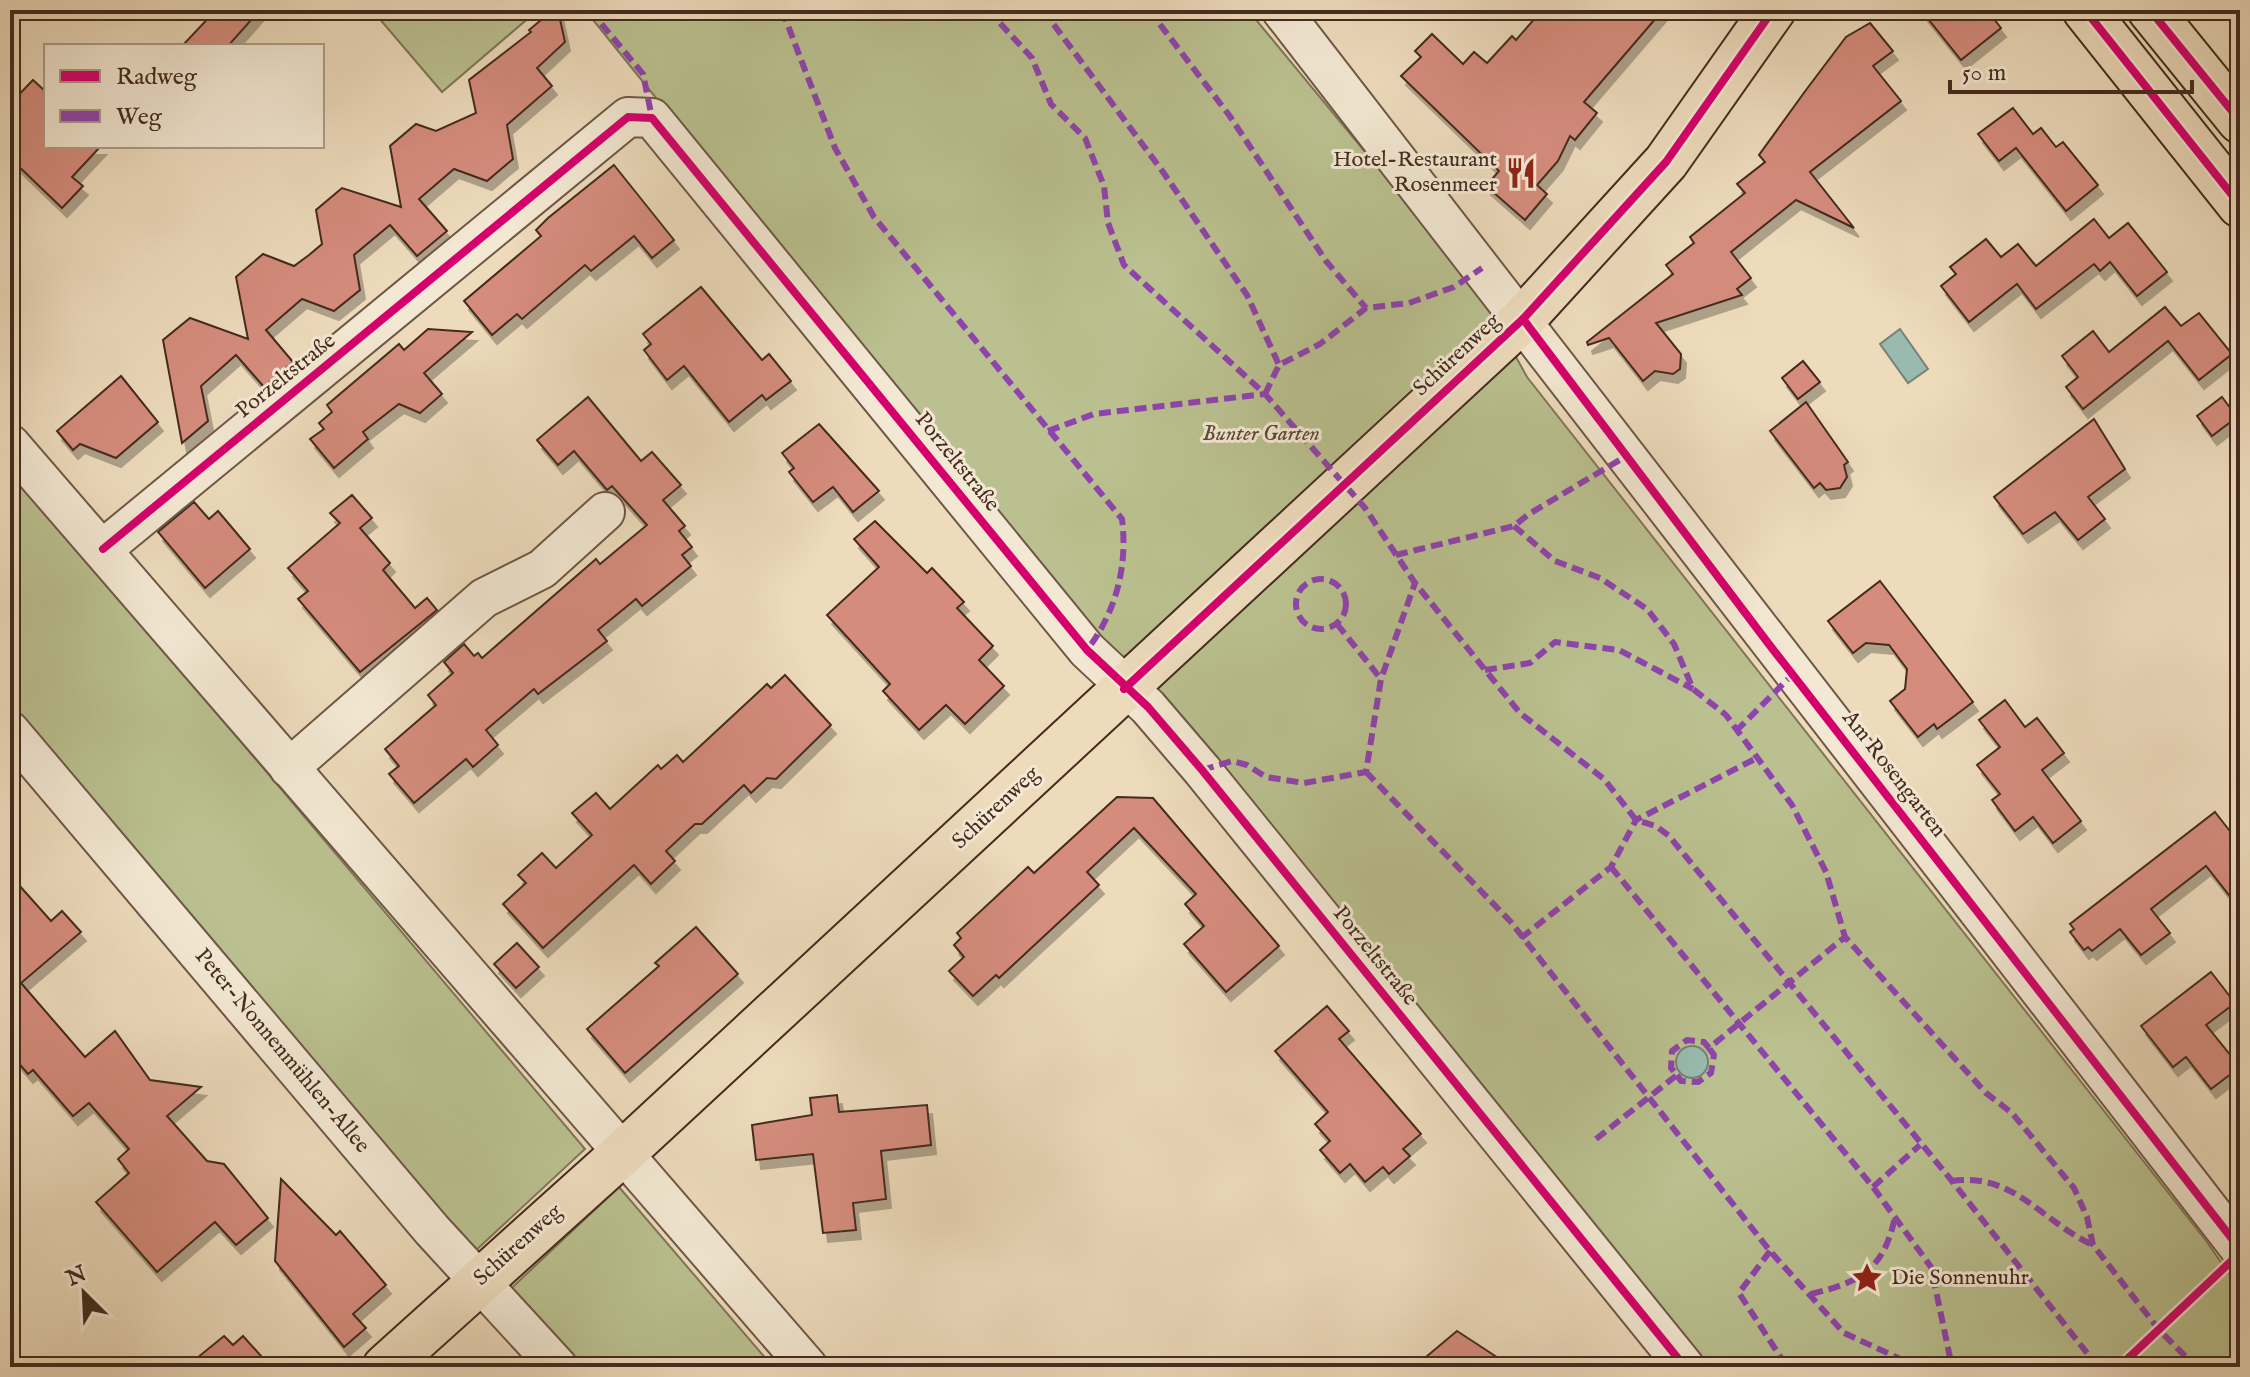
<svg xmlns="http://www.w3.org/2000/svg" width="2250" height="1377" viewBox="0 0 2250 1377" font-family="'IM FELL English',serif">
  <style>
    .green { fill: #bac08f; stroke: #807657; stroke-width: 2 }
    .water { fill: #99bbaf; stroke: #778175; stroke-width: 2 }
    .building { fill: #d58c7d; stroke: #452b1f; stroke-width: 2; filter: url(#shadow) }
    .lines { fill: none; stroke-linecap: round; stroke-linejoin: round }
    .minor-casing { stroke: #6f5746; stroke-width: 42 }
    .major-casing { stroke: #452b1f; stroke-width: 48 }
    .minor { stroke: #f3e8d3; stroke-width: 38 }
    .major { stroke: #eddbbc; stroke-width: 44 }
    .quiet { stroke: #8e44ad; stroke-width: 6; stroke-dasharray: 12 6; stroke-linecap: butt }
    .cycleway-casing { stroke: #f3e8d3; stroke-width: 13 }
    .cycleway { stroke: #d6006c; stroke-width: 8 }
    .labels { text-anchor: middle; dominant-baseline: central; stroke-width: 6; stroke-linejoin: round; paint-order: stroke }
    .poi-label { font-size: 22px; fill: #452b1f; stroke: #f3e8d3; text-anchor: end }
    .street-label { font-size: 22px; fill: #452b1f; stroke: #f3e8d3 }
    .park-label { font-size: 22px; font-style: italic; fill: #5c4935; stroke: #f3e8d3 }
  </style>
  <defs>
    <filter id="shadow"><feDropShadow dx="5" dy="9" stdDeviation="0" flood-color="#0004"/></filter>
  </defs>
  <rect width="100%" height="100%" fill="#eddbbc"/>
  <filter id="stains"><feTurbulence type="fractalNoise" baseFrequency=".0025" numOctaves="4"/><feColorMatrix values="0 0 0 0 .2 0 0 0 0 .09 0 0 0 0 .02 0 0 0 .5 -.17"/></filter>
  <radialGradient id="worn" r=".72"><stop offset=".6" stop-color="#630" stop-opacity="0"/><stop offset="1" stop-color="#630" stop-opacity=".3"/></radialGradient>
  <!-- green -->
  <g class="green">
    <polygon points="372,10 538,10 442,92"/>
    <polygon points="585,10 1248,10 1479,290 1527,377 2207,1242 2240,1290 2240,1367 1705,1367 1164,699 1099,647"/>
    <polygon points="10,468 585,1149 473,1253 10,717"/>
    <polygon points="619,1187 773,1367 562,1367 502,1297"/>
  </g>
  <!-- water -->
  <g class="water">
    <polygon points="1900,329 1928,369 1908,383 1880,344"/>
    <circle cx="1692" cy="1062" r="16"/>
  </g>
  <!-- building -->
  <g class="building">
    <polygon points="216,10 260,10 228,46 182,46"/>
    <polygon points="553,10 558,10 565,42 537,68 552,86 507,125 513,159 487,181 454,169 419,199 447,231 417,256 390,225 354,255 360,290 334,311 302,299 266,330 293,362 264,387 236,355 201,386 208,421 182,443 163,340 190,318 248,339 236,277 263,254 294,266 309,255 322,244 316,210 342,188 401,207 390,146 416,124 436,131 476,113 469,80 531,32 529,30"/>
    <polygon points="1542,10 1663,10 1584,102 1597,113 1575,140 1570,136 1558,161 1537,185 1547,194 1525,220 1486,186 1499,171 1401,76 1421,57 1415,51 1432,34 1463,64 1474,52 1487,63 1512,36 1516,40"/>
    <polygon points="1921,10 1987,10 2001,28 1961,60"/>
    <polygon points="1870,23 1893,51 1873,66 1901,101 1810,172 1854,228 1796,200 1731,252 1751,278 1737,289 1742,295 1656,323 1681,354 1680,369 1673,374 1655,371 1643,381 1609,338 1588,345 1587,342 1673,274 1666,265 1694,243 1690,237 1745,193 1737,184 1765,162 1759,155 1806,90 1846,37"/>
    <polygon points="33,80 46,92 46,146 101,146 72,177 83,186 62,208 10,158 10,104"/>
    <polygon points="2013,108 2033,134 2041,128 2056,147 2063,142 2098,185 2066,211 2016,148 1999,161 1978,134"/>
    <polygon points="614,165 674,240 652,258 634,236 591,271 585,265 522,319 517,314 492,335 464,301 541,236 536,230 548,218"/>
    <polygon points="2094,219 2109,238 2128,223 2167,272 2137,296 2110,262 2100,271 2094,264 2036,309 2017,284 1969,322 1941,286 1956,274 1950,267 1986,239 2001,257 2018,244 2036,266"/>
    <polygon points="701,287 762,360 769,354 791,381 766,400 762,395 729,422 684,366 667,380 644,350 651,344 643,334"/>
    <polygon points="2165,307 2181,326 2199,313 2232,354 2199,380 2168,341 2083,409 2066,387 2078,377 2062,356 2093,331 2109,352"/>
    <polygon points="428,329 472,332 424,373 442,394 420,413 399,404 363,432 368,439 334,468 310,439 324,429 319,423 332,412 327,405 399,344 404,350"/>
    <polygon points="1803,361 1820,382 1798,399 1782,378"/>
    <polygon points="121,376 158,422 116,458 80,444 73,450 57,431"/>
    <polygon points="588,397 641,461 652,452 681,485 663,500 685,526 679,531 692,547 682,555 691,566 642,606 636,599 598,630 607,641 538,694 534,689 486,730 498,745 473,767 466,759 414,803 389,774 399,766 385,749 436,705 428,695 453,673 444,662 464,644 474,656 478,653 482,658 596,559 600,564 647,525 612,486 607,490 574,451 558,465 537,440"/>
    <polygon points="2222,397 2237,417 2212,436 2197,416"/>
    <polygon points="1806,402 1848,462 1844,465 1847,477 1840,488 1826,490 1820,483 1814,488 1770,431"/>
    <polygon points="2094,419 2125,469 2088,497 2105,519 2078,540 2055,512 2023,534 1994,497"/>
    <polygon points="819,424 879,491 853,512 833,487 813,502 789,472 794,468 782,453"/>
    <polygon points="352,495 372,518 360,528 390,563 383,570 415,608 427,598 437,610 360,672 298,599 308,591 288,568 340,523 330,513"/>
    <polygon points="194,502 209,519 218,511 250,549 205,588 158,532"/>
    <polygon points="875,521 927,573 932,568 964,602 957,608 993,646 979,660 1004,686 965,724 946,705 919,730 883,691 890,684 827,615 879,567 854,539"/>
    <polygon points="1880,581 1973,702 1937,729 1934,724 1918,737 1890,701 1905,689 1907,669 1889,645 1866,643 1853,653 1828,621"/>
    <polygon points="785,675 831,725 776,779 767,778 751,793 744,785 702,824 695,824 666,851 675,861 651,884 634,865 543,948 503,904 526,883 518,875 542,853 556,868 592,835 572,813 596,793 610,809 658,765 661,769 677,755 683,762 767,684 771,688"/>
    <polygon points="2005,700 2025,727 2037,718 2064,753 2042,770 2081,821 2053,843 2033,817 2015,831 1992,800 2000,794 1977,765 2000,747 1979,720"/>
    <polygon points="1117,797 1153,798 1279,946 1226,992 1184,944 1204,926 1185,904 1196,894 1134,828 1087,872 1099,885 999,978 996,975 973,996 949,971 964,957 954,945 961,938 957,933 1028,867 1034,873"/>
    <polygon points="2215,812 2240,844 2240,909 2206,866 2151,909 2170,933 2141,955 2120,929 2092,951 2088,947 2084,950 2070,932 2074,929 2070,924"/>
    <polygon points="10,875 51,921 62,911 81,932 21,983 85,1057 115,1031 150,1080 201,1087 167,1116 207,1161 224,1164 268,1218 236,1245 215,1222 157,1272 96,1202 129,1173 118,1159 129,1149 89,1103 73,1116 33,1070 28,1074 10,1053"/>
    <polygon points="696,927 738,974 625,1073 587,1029 659,966 655,963"/>
    <polygon points="517,943 539,967 516,988 494,964"/>
    <polygon points="2211,972 2235,1003 2206,1025 2240,1067 2211,1089 2186,1057 2173,1067 2141,1026"/>
    <polygon points="1327,1006 1349,1031 1339,1039 1421,1134 1403,1149 1410,1156 1389,1174 1383,1167 1365,1182 1350,1164 1340,1173 1320,1150 1330,1141 1315,1124 1328,1112 1275,1051"/>
    <polygon points="837,1095 839,1112 927,1105 931,1145 881,1151 886,1199 853,1203 856,1230 823,1233 813,1154 756,1160 752,1125 812,1115 810,1098"/>
    <polygon points="281,1179 336,1235 340,1231 386,1285 353,1314 366,1328 344,1347 275,1261"/>
    <polygon points="1457,1331 1512,1367 1414,1367"/>
    <polygon points="224,1336 233,1345 243,1336 271,1367 186,1367"/>
  </g>
  <g class="lines">
    <defs>
      <g id="minor">
        <polyline points="1281,10 2240,1249"/>
        <polyline points="10,444 808,1367"/>
        <polyline points="103,549 628,117 652,118 1087,650 1148,707 1202,770 1685,1367"/>
        <polyline points="10,731 432,1230 558,1367"/>
        <polyline points="289,768 484,598 542,569 605,512"/>
      </g>
      <g id="major">
        <polyline points="2085,10 2240,205"/>
        <polyline points="2150,10 2240,121"/>
        <polyline points="385,1367 624,1152 1523,319 1666,162 1773,10"/>
      </g>
    </defs>
    <!-- minor casing -->
    <use href="#minor" class="minor-casing"/>
    <!-- major casing -->
    <use href="#major" class="major-casing"/>
    <!-- minor -->
    <use href="#minor" class="minor"/>
    <!-- major -->
    <use href="#major" class="major"/>
    <!-- quiet -->
    <g class="quiet">
      <polyline points="590,10 643,74 652,118"/>
      <path d="M782,10L835,148L874,217L1122,519C1128,566 1116,612 1087,650"/>
      <polyline points="988,10 1032,58 1051,104 1085,138 1104,186 1108,223 1124,265 1265,394 1365,508 1415,583 1520,713 1604,779 1636,820 1656,826 1669,836 1952,1181 2098,1367"/>
      <polyline points="1043,10 1163,172 1247,295 1279,365"/>
      <polyline points="1149,10 1229,115 1326,261 1366,308"/>
      <polyline points="1265,394 1279,365 1320,344 1366,308 1409,303 1454,287 1482,268"/>
      <polyline points="1048,431 1094,414 1265,394"/>
      <polyline points="1514,526 1555,561 1600,578 1647,609 1674,644 1693,689 1726,715 1792,805 1826,872 1845,937"/>
      <polyline points="1396,555 1514,526 1529,514 1628,455"/>
      <circle cx="1321" cy="604" r="25"/>
      <polyline points="1337,624 1381,679"/>
      <polyline points="1485,670 1530,663 1555,642 1619,650 1693,689"/>
      <polyline points="1736,731 1793,674"/>
      <polyline points="1202,770 1232,761 1247,765 1266,777 1304,783 1366,772 1381,679 1415,583"/>
      <polyline points="1366,772 1510,921 1770,1251 1844,1333 1918,1367"/>
      <polyline points="1611,867 1873,1187 1931,1267 1952,1367"/>
      <polyline points="1521,938 1611,867 1636,820 1755,759"/>
      <polyline points="1677,1075 1681,1081 1698,1082 1711,1073 1714,1055 1709,1048"/>
      <polyline points="1596,1139 1677,1075 1671,1068 1672,1051 1687,1040 1704,1042 1709,1048 1845,937 1986,1093 2012,1113 2074,1188 2087,1217 2093,1245 2160,1331 2196,1367"/>
      <path d="M1952,1181C2014,1172 2042,1222 2093,1245"/>
      <polyline points="1873,1187 1920,1145"/>
      <polyline points="1770,1251 1739,1293 1787,1367"/>
      <path d="M1811,1294C1861,1282 1884,1269 1895,1217"/>
    </g>
    <defs>
      <g id="cycleway">
        <polyline points="2085,10 2240,205"/>
        <polyline points="2150,10 2240,121"/>
        <polyline points="1523,319 1768,643 2240,1249"/>
        <polyline points="103,549 628,117 652,118 1087,650 1148,707 1202,770 1685,1367"/>
        <polyline points="1124,689 1523,319 1666,162 1773,10"/>
        <polyline points="2119,1367 2240,1253"/>
      </g>
    </defs>
    <!-- cycleway casing -->
    <use href="#cycleway" class="cycleway-casing"/>
    <!-- cycleway -->
    <use href="#cycleway" class="cycleway"/>
  </g>
  <!-- icons -->
  <defs>
    <symbol id="restaurant-bare" viewBox="-9 -9 18 18"><path d="M-5-6h1v4h1v-4h1v4h1v-4h1v5L-1.5 .5V6h-2V.5L-5-1ZM5-6V6H3V1.5H1.5Q1.5-4 5-6Z" fill="#8f2418" stroke="#f3e8d3" stroke-width="2.5" paint-order="stroke"/></symbol>
    <symbol id="sight-bare" viewBox="-9 -9 18 18"><path d="M0-6L1.8-2.2L6-1.7L2.9 1.2L3.7 5.4L0 3.3L-3.7 5.4L-2.9 1.2L-6-1.7L-1.8-2.2Z" fill="#8f2418" stroke="#f3e8d3" stroke-width="2.5" paint-order="stroke"/></symbol>
  </defs>
  <g fill-rule="evenodd">
    <use href="#restaurant-bare" x="1499" y="151" width="44" height="44"/>
    <use href="#sight-bare" x="1845" y="1256" width="44" height="44"/>
  </g>
  <g class="labels">
    <!-- poi labels -->
    <g class="poi-label">
      <text x="1497" y="160">Hotel-Restaurant<tspan x="1497" dy="25">Rosenmeer</tspan></text>
      <text x="1891" y="1278" text-anchor="start">Die Sonnenuhr</text>
    </g>
    <!-- street labels -->
    <g class="street-label">
      <text transform="translate(1457 355) rotate(-43)">Schürenweg</text>
      <text transform="translate(286 376) rotate(-39)">Porzeltstraße</text>
      <text transform="translate(957 462) rotate(51)">Porzeltstraße</text>
      <text transform="translate(1894 774) rotate(52)">Am Rosengarten</text>
      <text transform="translate(996 808) rotate(-43)">Schürenweg</text>
      <text transform="translate(1375 956) rotate(51)">Porzeltstraße</text>
      <text transform="translate(282 1051) rotate(50)">Peter-Nonnenmühlen-Allee</text>
      <text transform="translate(518 1245) rotate(-42)">Schürenweg</text>
    </g>
    <!-- park labels -->
    <g class="park-label">
      <text x="1261" y="434">Bunter Garten</text>
    </g>
  </g>
  <!-- margin -->
  <rect width="2250" height="1377" fill="none" stroke="#eddbbc" stroke-width="40"/>
  <rect x="12" y="12" width="2226" height="1353" fill="none" stroke="#452b1f" stroke-width="4"/>
  <rect x="20" y="20" width="2210" height="1337" fill="none" stroke="#452b1f" stroke-width="2"/>
  <!-- legend -->
  <rect x="44" y="44" width="280" height="104" fill="#f3e8d3" stroke="#ad9c8b" stroke-width="2"/>
  <rect x="60" y="70" width="40" height="12" fill="#d6006c" stroke="#ad9c8b" stroke-width="2"/>
  <text x="116" y="84" font-size="24" fill="#452b1f">Radweg</text>
  <rect x="60" y="110" width="40" height="12" fill="#8e44ad" stroke="#ad9c8b" stroke-width="2"/>
  <text x="116" y="124" font-size="24" fill="#452b1f">Weg</text>
  <!-- north arrow -->
  <g transform="translate(84 1293) rotate(336)" stroke="#f3e8d3" stroke-width="6" paint-order="stroke">
  <path d="M0-6L14 30L0 20L-14 30Z" fill="#452b1f"/>
  <text y="-12" font-size="22" font-weight="bold" text-anchor="middle" fill="#452b1f">N</text>
  </g>
  <!-- scale -->
  <path d="M1950 80v12h242v-12" fill="none" stroke="#452b1f" stroke-width="4"/>
  <text x="1962" y="80" font-size="24" fill="#452b1f" stroke="#f3e8d3" stroke-width="6" paint-order="stroke">50 m</text>
  <rect width="100%" height="100%" filter="url(#stains)"/>
  <rect width="100%" height="100%" fill="url(#worn)"/>
</svg>
